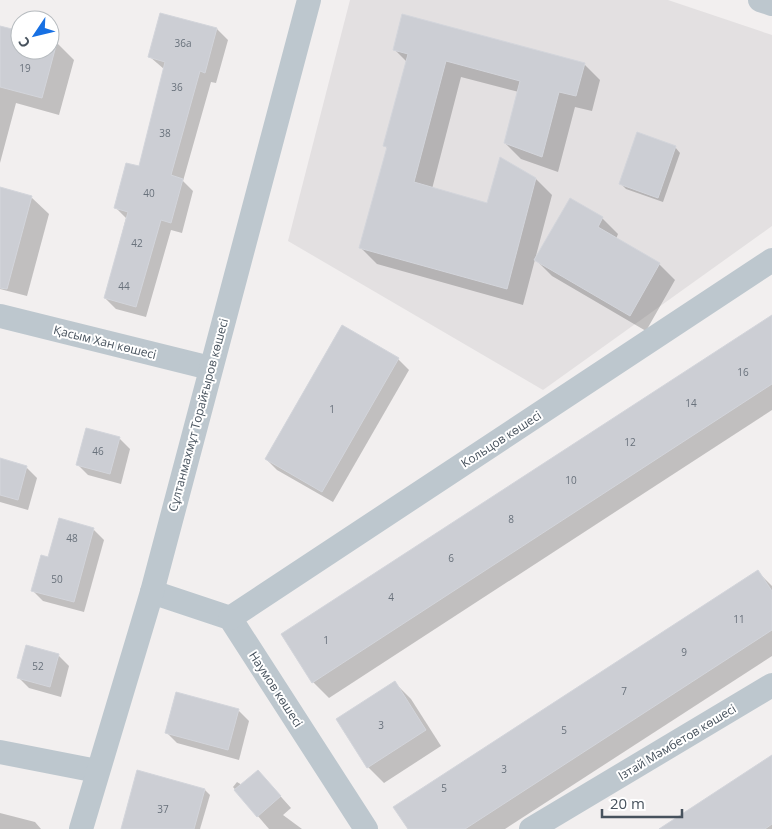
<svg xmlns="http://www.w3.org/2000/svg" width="772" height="829" viewBox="0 0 772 829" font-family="'Open Sans',sans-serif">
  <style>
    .education { fill: #e3e0e1 }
    .shadow { fill: #0003 }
    .building { fill: #ccced4; stroke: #d3d5db }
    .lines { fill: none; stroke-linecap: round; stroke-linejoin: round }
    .street { stroke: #bdc7ce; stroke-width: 24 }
    .labels { text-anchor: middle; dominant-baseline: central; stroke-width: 4; stroke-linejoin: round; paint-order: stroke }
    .number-label { font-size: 10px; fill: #68717b }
    .street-label { font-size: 12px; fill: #47525d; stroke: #fff }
  </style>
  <rect width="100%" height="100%" fill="#f2efef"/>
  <!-- education -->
  <polygon class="education" points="350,0 668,0 772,35 772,226 543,390 288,241"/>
  <!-- shadow -->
  <g class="shadow">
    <polygon points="0,27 20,33 20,50 50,50 50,41 57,43 74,60 59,115 16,103 0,163"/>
    <polygon points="217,29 228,40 216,83 211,82 183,181 193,191 182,233 171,230 146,317 116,309 105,298 126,218 115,207 139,168 164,69 150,57"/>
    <polygon points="394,49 584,64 600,80 592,111 575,107 558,172 521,159 505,143 519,92 461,77 432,189 488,204 536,179 552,195 523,305 377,264 361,248 388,149 385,146 407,62"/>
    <polygon points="675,147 680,153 663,202 626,189 620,183"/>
    <polygon points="0,189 31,197 49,214 27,296 0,289"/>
    <polygon points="602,218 618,234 616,239 659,264 675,280 646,331 552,276 536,260"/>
    <polygon points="772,317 772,410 329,698 313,682"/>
    <polygon points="398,359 409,370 333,502 277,470 266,459"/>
    <polygon points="119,438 130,449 121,484 88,475 77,464"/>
    <polygon points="0,460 26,467 37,478 28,510 0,502"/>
    <polygon points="93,529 104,540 84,612 43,601 32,590 49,559"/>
    <polygon points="758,572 772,586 772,656 505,829 409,829"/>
    <polygon points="58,655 69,666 61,697 29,688 18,677"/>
    <polygon points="395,683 411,699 441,746 384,783 368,767"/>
    <polygon points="238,710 249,721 239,760 177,743 166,732"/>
    <polygon points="772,757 772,829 674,829"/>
    <polygon points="258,771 291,808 283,815 302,829 269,829 233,787 237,782 242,785"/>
    <polygon points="205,790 210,795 200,829 122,829"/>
    <polygon points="0,813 35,822 41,829 0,829"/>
  </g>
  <!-- building -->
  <g class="building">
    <polygon points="160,13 217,28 205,73 200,71 171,175 183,179 171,223 161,220 136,307 104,298 128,212 114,208 126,163 139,166 165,62 148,57"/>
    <polygon points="402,14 585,63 576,96 559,92 542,157 504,143 520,81 446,61 414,182 487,203 500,157 536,178 507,289 359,248 387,147 383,146 408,54 393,50"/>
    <polygon points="0,26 20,31 20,50 50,50 50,40 57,42 42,98 0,87"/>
    <polygon points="637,132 676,146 658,198 619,184"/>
    <polygon points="0,187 32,196 7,289 0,288"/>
    <polygon points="570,198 603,217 598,227 660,263 630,316 534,260"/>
    <polygon points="772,315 772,384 312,683 281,634"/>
    <polygon points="342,325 399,358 322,492 265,459"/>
    <polygon points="86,428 120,437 110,474 76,465"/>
    <polygon points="0,458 27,466 18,500 0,495"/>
    <polygon points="59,518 94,528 74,602 31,591 41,555 48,557"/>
    <polygon points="758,570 772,591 772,630 465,829 408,829 393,807"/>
    <polygon points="26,645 59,654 50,687 17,678"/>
    <polygon points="395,681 426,730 367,768 336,719"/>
    <polygon points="176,692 239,709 228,750 165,733"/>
    <polygon points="772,755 772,824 765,829 659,829"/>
    <polygon points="137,770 205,789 194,829 121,829"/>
    <polygon points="258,770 281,796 257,817 234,790"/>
  </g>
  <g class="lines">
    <!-- street -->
    <g class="street">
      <polyline points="760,0 772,4"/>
      <polyline points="0,316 210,368"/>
      <polyline points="152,592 230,618 366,829"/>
      <polyline points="230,618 772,260"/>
      <polyline points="0,752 97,771"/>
      <polyline points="81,829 152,592 309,0"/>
      <polyline points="531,829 772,685"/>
    </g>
  </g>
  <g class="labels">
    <!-- number labels -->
    <g class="number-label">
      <text x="183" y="43">36а</text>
      <text x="25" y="68">19</text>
      <text x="177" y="87">36</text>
      <text x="165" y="133">38</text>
      <text x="149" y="193">40</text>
      <text x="137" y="243">42</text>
      <text x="124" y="286">44</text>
      <text x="743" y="372">16</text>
      <text x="691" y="403">14</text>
      <text x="332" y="409">1</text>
      <text x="630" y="442">12</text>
      <text x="98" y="451">46</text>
      <text x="571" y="480">10</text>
      <text x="511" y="519">8</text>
      <text x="72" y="538">48</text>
      <text x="451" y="558">6</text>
      <text x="57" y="579">50</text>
      <text x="391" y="597">4</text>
      <text x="739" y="619">11</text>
      <text x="326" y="640">1</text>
      <text x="684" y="652">9</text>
      <text x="38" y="666">52</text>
      <text x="624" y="691">7</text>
      <text x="381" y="725">3</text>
      <text x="564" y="730">5</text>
      <text x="504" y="769">3</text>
      <text x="444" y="788">5</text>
      <text x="163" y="809">37</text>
    </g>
    <!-- street labels -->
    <g class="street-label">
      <text transform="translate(105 342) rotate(14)">Қасым Хан көшесі</text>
      <text transform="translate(198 415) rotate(-75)">Сұлтанмахмұт Торайғыров көшесі</text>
      <text transform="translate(501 439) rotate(-33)">Кольцов көшесі</text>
      <text transform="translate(276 689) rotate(57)">Наумов көшесі</text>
      <text transform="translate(677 742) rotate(-31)">Ізтай Мәмбетов көшесі</text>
    </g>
  </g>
  <!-- north arrow -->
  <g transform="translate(35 35) rotate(235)"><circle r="24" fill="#ffffff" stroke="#b5babe"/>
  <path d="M0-4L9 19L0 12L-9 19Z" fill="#1770e3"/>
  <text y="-8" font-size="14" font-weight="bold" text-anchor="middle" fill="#47525d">С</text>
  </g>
  <!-- scale -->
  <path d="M602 809v8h80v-8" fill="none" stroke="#47525d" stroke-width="2.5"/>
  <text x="610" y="809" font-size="15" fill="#47525d" stroke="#ffffff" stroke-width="4" paint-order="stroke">20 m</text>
</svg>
